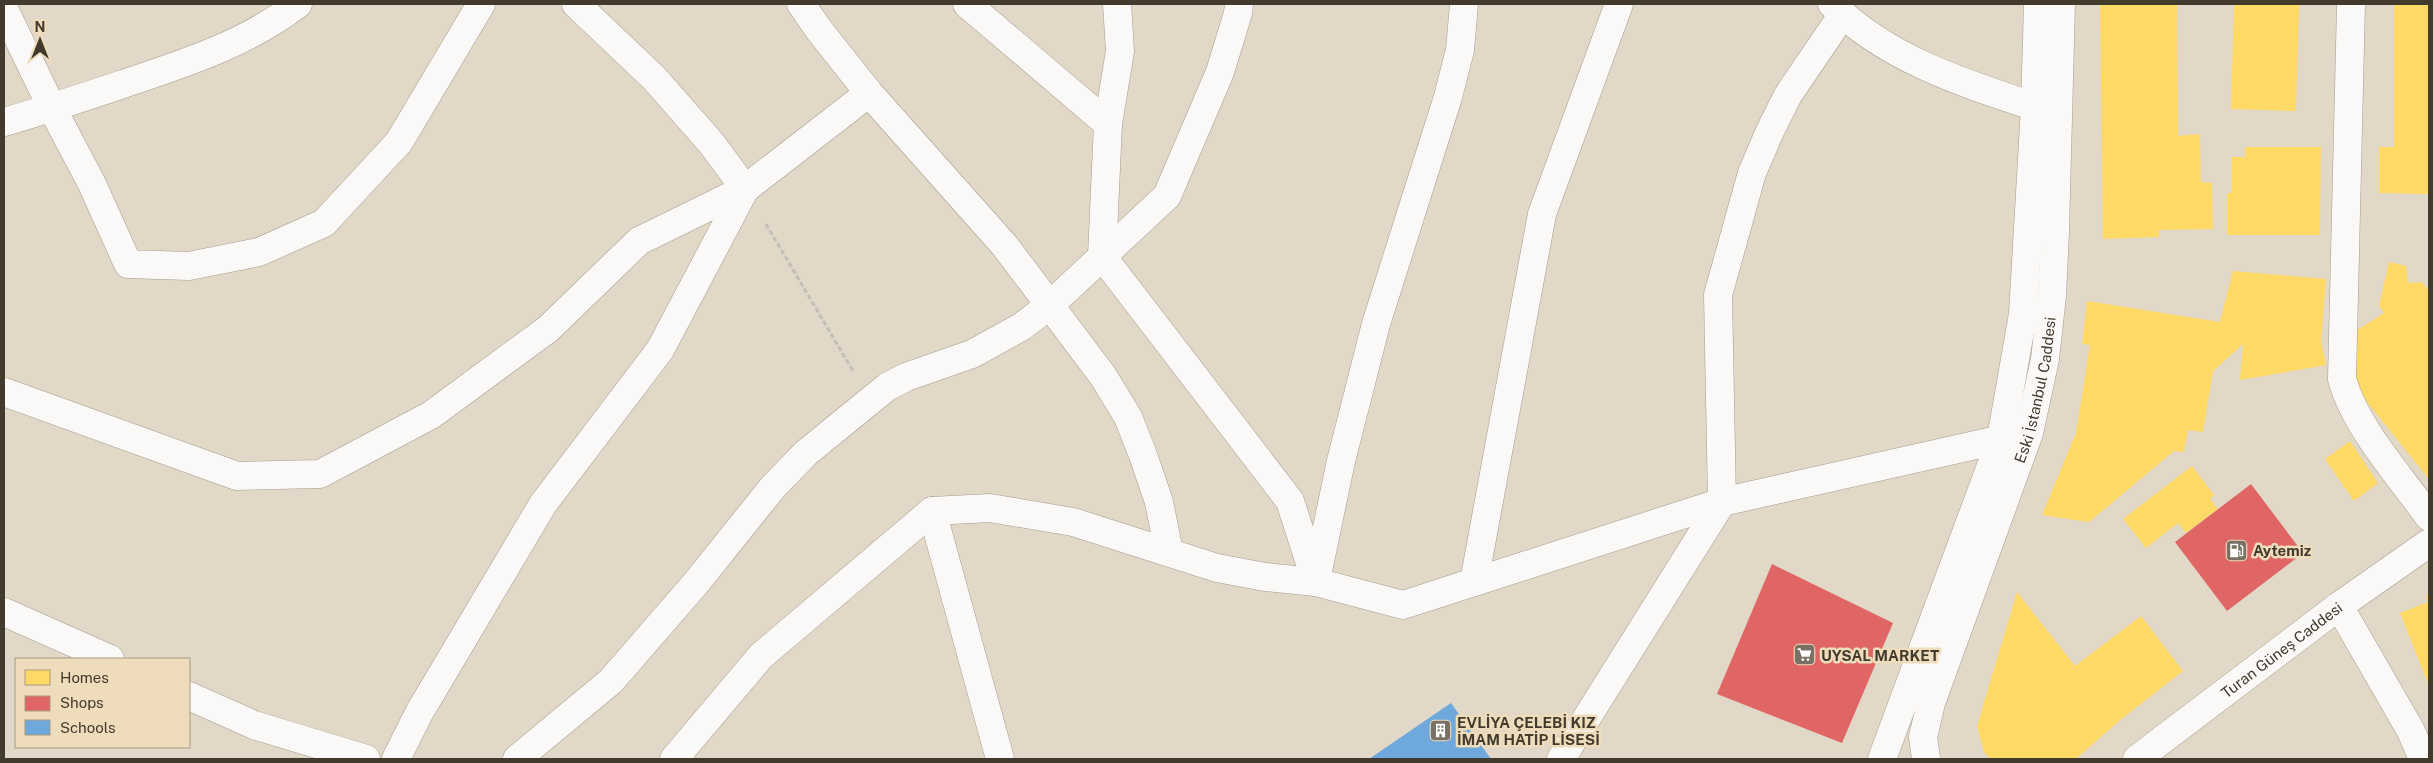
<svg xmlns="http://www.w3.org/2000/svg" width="2433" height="763" viewBox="0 0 2433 763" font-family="'Public Sans',sans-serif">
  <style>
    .homes { fill: #ffd966 }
    .shops { fill: #e06666 }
    .schools { fill: #6fa8dc }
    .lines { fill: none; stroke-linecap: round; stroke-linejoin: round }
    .street-casing { stroke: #a39b8e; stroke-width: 29 }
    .secondary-casing { stroke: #a39b8e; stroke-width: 29 }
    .primary-casing { stroke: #a39b8e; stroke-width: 29 }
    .path { stroke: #c2bfb9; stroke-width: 3; stroke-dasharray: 5 2.5; stroke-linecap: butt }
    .street { stroke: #fbf9f7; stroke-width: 28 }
    .secondary { stroke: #fbf9f7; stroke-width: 28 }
    .primary { stroke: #fbf9f7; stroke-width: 28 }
    .labels { text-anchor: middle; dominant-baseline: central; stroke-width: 5; stroke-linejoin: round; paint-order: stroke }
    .street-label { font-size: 15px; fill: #413a2d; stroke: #eedcbb }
    .poi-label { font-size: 15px; font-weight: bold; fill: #413a2d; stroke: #eedcbb; text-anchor: start }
  </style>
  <rect width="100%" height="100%" fill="#e2d8c7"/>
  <!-- homes -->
  <g class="homes">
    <polygon points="2100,4 2177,4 2178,136 2200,134 2201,182 2212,183 2213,229 2159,230 2159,237 2103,239"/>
    <polygon points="2234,4 2299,4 2296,111 2231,109"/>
    <polygon points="2394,4 2429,4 2429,194 2379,193 2379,147 2394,147"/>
    <polygon points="2245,147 2321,147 2320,235 2227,235 2227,193 2232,193 2232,157 2245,157"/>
    <polygon points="2389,262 2406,266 2408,283 2422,282 2429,291 2428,478 2358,391 2355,371 2354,332 2384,313 2379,306"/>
    <polygon points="2233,271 2326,279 2321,342 2326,365 2240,380 2243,344 2213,371 2203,432 2188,430 2184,452 2174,451 2089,522 2042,515 2076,433 2090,345 2082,344 2087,301 2220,322"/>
    <polygon points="2350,441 2378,483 2354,501 2325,459"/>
    <polygon points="2192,466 2214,495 2210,499 2218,509 2186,533 2178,523 2146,548 2123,519"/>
    <polygon points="2017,592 2075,666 2141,616 2183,671 2119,721 2076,759 1990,759 1984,752 1977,726"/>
    <polygon points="2429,595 2429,686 2400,613 2428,602 2426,596"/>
  </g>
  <!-- shops -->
  <g class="shops">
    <polygon points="2251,484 2303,553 2227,611 2175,542"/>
    <polygon points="1772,564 1893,623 1842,743 1717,694"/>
  </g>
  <!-- schools -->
  <polygon class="schools" points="1451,703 1491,759 1369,759"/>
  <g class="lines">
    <defs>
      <g id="street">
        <polyline points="576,4 654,78 712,144 745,189"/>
        <polyline points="801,4 819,30 869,93 1005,246 1103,376 1128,417 1143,455 1159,502 1169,552"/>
        <polyline points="967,4 1108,124"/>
        <polyline points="1117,4 1120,51 1108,124 1102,256 1290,501 1316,582"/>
        <path d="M1832,4C1891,64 1980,88 2057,114"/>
        <path d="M2351,4L2342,379C2355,427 2400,476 2429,517"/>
        <polyline points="4,9 52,108 92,184 128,264 189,266 259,252 324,223 399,142 481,4"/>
        <path d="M4,122C49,109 93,94 138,79C194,60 250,41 298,4"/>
        <polyline points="4,392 237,476 320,474 431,415 548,329 639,241 745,189 869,93"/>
        <polyline points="932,511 1000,759"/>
        <polyline points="1316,580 1341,461 1376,324 1448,97 1460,50 1464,4"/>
        <polyline points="1474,582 1542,214 1619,4"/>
        <polyline points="2339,606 2411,731 2423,759"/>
        <polyline points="4,612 110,659"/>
        <polyline points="189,696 254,725 366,759"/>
        <polyline points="396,759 419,713 543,504 660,350 745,189"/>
        <polyline points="517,759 611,681 696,583 773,487 806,453 887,387 906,377 972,354 1021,327 1049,306 1167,196 1220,72 1238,13 1239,4"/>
        <polyline points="674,759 761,656 932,511 990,508 1073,522 1217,568 1265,577 1316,582 1403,605 1722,502 2020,435"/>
        <polyline points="1561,759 1722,502 1718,295 1752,173 1770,131 1788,95 1843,14"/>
      </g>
      <g id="secondary">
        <polyline points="1882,759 2001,439 2023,314 2035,107 2038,4"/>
        <path id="s1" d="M1926,759L1923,737L1931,703L2029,433L2045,359L2052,296L2055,232L2061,4"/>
      </g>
      <g id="primary">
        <path id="s2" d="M2137,759L2339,606L2429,543"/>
      </g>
    </defs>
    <!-- street casing -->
    <use href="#street" class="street-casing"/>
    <!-- secondary casing -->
    <use href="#secondary" class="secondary-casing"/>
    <!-- primary casing -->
    <use href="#primary" class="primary-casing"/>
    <!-- path -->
    <polyline class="path" points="766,224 853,371"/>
    <!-- street -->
    <use href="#street" class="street"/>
    <!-- secondary -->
    <use href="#secondary" class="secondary"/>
    <!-- primary -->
    <use href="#primary" class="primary"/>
  </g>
  <!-- icons -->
  <defs>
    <symbol id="fuel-square" viewBox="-11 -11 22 22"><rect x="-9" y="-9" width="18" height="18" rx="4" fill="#797163" stroke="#eedcbb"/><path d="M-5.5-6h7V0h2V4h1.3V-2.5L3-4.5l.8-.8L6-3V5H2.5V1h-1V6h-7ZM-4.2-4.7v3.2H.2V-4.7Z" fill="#fff"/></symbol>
    <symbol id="supermarket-square" viewBox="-11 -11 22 22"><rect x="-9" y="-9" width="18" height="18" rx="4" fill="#797163" stroke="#eedcbb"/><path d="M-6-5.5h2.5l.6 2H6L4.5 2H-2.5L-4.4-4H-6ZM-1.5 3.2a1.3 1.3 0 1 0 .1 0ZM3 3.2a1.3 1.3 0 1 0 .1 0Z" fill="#fff"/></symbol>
    <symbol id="building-square" viewBox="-11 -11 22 22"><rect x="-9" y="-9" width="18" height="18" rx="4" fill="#797163" stroke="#eedcbb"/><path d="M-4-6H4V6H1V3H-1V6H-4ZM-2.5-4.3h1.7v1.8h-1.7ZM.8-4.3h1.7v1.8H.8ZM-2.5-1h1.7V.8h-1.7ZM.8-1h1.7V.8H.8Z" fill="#fff"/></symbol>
  </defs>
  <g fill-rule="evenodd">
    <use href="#fuel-square" x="2224" y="538" width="25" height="25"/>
    <use href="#supermarket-square" x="1792" y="642" width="25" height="25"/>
    <use href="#building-square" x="1428" y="718" width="25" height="25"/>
  </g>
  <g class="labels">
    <!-- street labels -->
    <g class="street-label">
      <text stroke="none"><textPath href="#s1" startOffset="388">Eski İstanbul Caddesi</textPath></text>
      <text stroke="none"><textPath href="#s2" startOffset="181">Turan Güneş Caddesi</textPath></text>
    </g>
    <!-- poi labels -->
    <g class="poi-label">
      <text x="2253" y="550">Aytemiz</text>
      <text x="1821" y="655">UYSAL MARKET</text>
      <text x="1457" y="722">EVLİYA ÇELEBİ KIZ<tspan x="1457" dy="17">İMAM HATİP LİSESİ</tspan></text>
    </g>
  </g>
  <!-- border -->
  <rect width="2433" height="763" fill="none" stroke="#413a2d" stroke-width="10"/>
  <!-- legend -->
  <rect x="15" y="658" width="175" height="90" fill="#eedcbb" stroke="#a99b82"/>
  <rect x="25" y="670" width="25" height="15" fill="#ffd966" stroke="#a99b82"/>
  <text x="60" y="683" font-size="15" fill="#413a2d">Homes</text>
  <rect x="25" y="696" width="25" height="15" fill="#e06666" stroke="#a99b82"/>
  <text x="60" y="708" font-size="15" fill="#413a2d">Shops</text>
  <rect x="25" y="720" width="25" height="15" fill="#6fa8dc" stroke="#a99b82"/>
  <text x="60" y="733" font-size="15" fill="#413a2d">Schools</text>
  <!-- north arrow -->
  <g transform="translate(40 40)" stroke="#eedcbb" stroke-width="4" paint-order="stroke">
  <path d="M0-4L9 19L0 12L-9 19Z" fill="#413a2d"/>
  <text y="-8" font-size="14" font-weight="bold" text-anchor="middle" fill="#413a2d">N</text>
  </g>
</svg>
